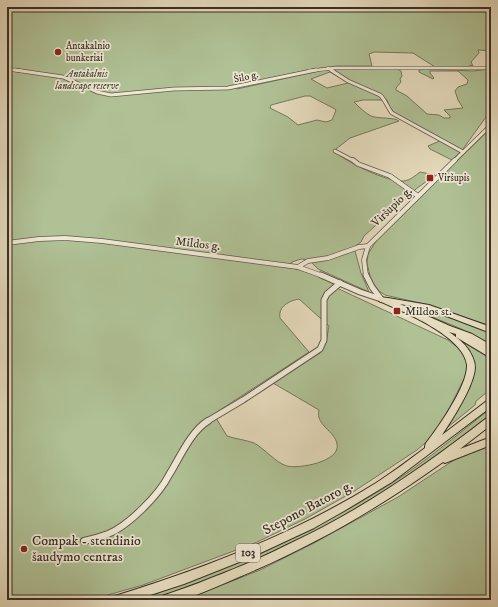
<svg xmlns="http://www.w3.org/2000/svg" width="498" height="607" viewBox="0 0 498 607" font-family="'IM FELL DW Pica',serif">
  <style>
    .green { fill: #afc195; stroke: #74785e; fill-rule: evenodd }
    .lines { fill: none; stroke-linecap: round; stroke-linejoin: round }
    .minor-far4-casing { stroke: #655a4c; stroke-width: 3.5 }
    .minor-far3-casing { stroke: #655a4c; stroke-width: 4.5 }
    .minor-far2-casing { stroke: #655a4c; stroke-width: 5.5 }
    .minor-far1-casing { stroke: #655a4c; stroke-width: 7 }
    .minor-casing { stroke: #655a4c; stroke-width: 8 }
    .primary-casing { stroke: #3a2f26; stroke-width: 2 }
    .minor-far4 { stroke: #eee8d4; stroke-width: 2.5 }
    .minor-far3 { stroke: #eee8d4; stroke-width: 3 }
    .minor-far2 { stroke: #eee8d4; stroke-width: 4 }
    .minor-far1 { stroke: #eee8d4; stroke-width: 5 }
    .minor { stroke: #eee8d4; stroke-width: 6 }
    .primary { fill: #e5dbbd; fill-rule: evenodd }
    .poi-dot { fill: #8f2418; stroke: #eee8d4; stroke-width: 1.5 }
    .labels { text-anchor: middle; dominant-baseline: central; stroke-width: 3.5; stroke-linejoin: round; paint-order: stroke }
    .far-poi-label { font-size: 10px; fill: #3a2f26; stroke: #eee8d4; text-anchor: start }
    .far-park-label { font-size: 10px; font-style: italic; fill: #514c3c; stroke: #eee8d4 }
    .far-street-label { font-size: 10px; fill: #3a2f26; stroke: #eee8d4 }
    .shield { fill: #eee8d4; stroke: #70665a; stroke-width: 1 }
    .shield-label { font-size: 11px; font-weight: bold; fill: #3a2f26 }
    .street-label { font-size: 12px; fill: #3a2f26; stroke: #eee8d4 }
    .poi-label { font-size: 12px; fill: #3a2f26; stroke: #eee8d4; text-anchor: start }
    .near-street-label { font-size: 14px; fill: #3a2f26; stroke: #eee8d4 }
    .near-poi-label { font-size: 14px; fill: #3a2f26; stroke: #eee8d4; text-anchor: start }
  </style>
  <rect width="100%" height="100%" fill="#e5dbbd"/>
  <filter id="stains"><feTurbulence type="fractalNoise" baseFrequency=".005" numOctaves="4"/><feColorMatrix values="0 0 0 0 .2 0 0 0 0 .09 0 0 0 0 .02 0 0 0 .5 -.17"/></filter>
  <radialGradient id="worn" r=".72"><stop offset=".6" stop-color="#630" stop-opacity="0"/><stop offset="1" stop-color="#630" stop-opacity=".3"/></radialGradient>
  <!-- green -->
  <g class="green">
    <path d="M7,7H491V51L478,50L479,53L471,62L473,66L470,65L469,67H435L413,53L374,52L369,54L372,66H337L313,69L234,86L237,89L319,71L337,69L395,68L401,71L402,76L400,79L401,82L396,88V90L407,96L427,114L439,115L444,118H450V116L444,110L463,108L458,100L455,91L458,87L467,84L468,80L458,71H430V73L434,78L433,79L419,72V70L425,69L473,71L491,69V110L463,149L452,160L430,149L428,146L442,140L394,113L389,106L387,100H363L354,102C359,107 365,113 371,116C379,119 394,117 399,121L350,138L336,149L335,152C349,163 386,182 404,181C410,180 415,176 420,172L435,175L416,189L364,236L361,242L354,247L361,273L369,292L318,269L312,263L311,260L301,259L292,262L290,265L293,268C309,273 328,277 339,289L448,340L461,350L468,362L466,375L445,417L432,437L417,450L353,492L305,519L255,543L143,585L90,600H7ZM330,72L348,82V83L327,88L311,79ZM305,96H310L335,109L336,110L332,120L326,122L317,120L298,125L288,117L270,108L271,105ZM299,299L329,326C327,336 327,344 321,352L273,383L319,410C315,425 335,431 337,444C341,462 298,469 287,466C276,463 264,448 254,443C246,440 236,439 227,436L216,418L217,412L309,352L280,318C278,306 289,301 299,299Z"/>
    <polygon points="491,128 491,326 428,305 385,295 379,291 371,280 367,263 368,254 378,238"/>
    <polygon points="396,302 430,309 491,331 491,344 459,328"/>
    <polygon points="446,332 491,359 491,389 476,401 475,405 443,431 473,366"/>
    <path d="M491,408V414L409,477L315,533L280,550L204,582L153,600H134C231,568 325,529 410,471C438,451 465,429 491,408Z"/>
    <polygon points="491,444 491,600 184,600 260,570 314,543 398,497 457,458"/>
  </g>
  <g class="lines">
    <defs>
      <g id="minor-far4">
        <polyline points="328,68 333,71"/>
        <polyline points="7,69 22,71"/>
        <polyline points="308,71 335,68 491,68"/>
      </g>
      <g id="minor-far3">
        <polyline points="15,70 63,77 97,92 111,95 174,89 228,88 316,70"/>
        <path d="M331,70L348,81L380,95C385,99 387,107 392,113L463,152"/>
        <polyline points="335,151 354,161"/>
        <polyline points="454,161 491,125"/>
      </g>
      <g id="minor-far2">
        <polyline points="353,160 358,164 390,176 418,196"/>
        <polyline points="7,243 39,239 65,238 102,241 298,267 323,276"/>
        <polyline points="298,267 308,261 328,258 359,247 368,246"/>
        <polyline points="366,276 364,260 368,246 455,160"/>
      </g>
      <g id="minor-far1">
        <polyline points="321,275 360,292 381,299"/>
        <polyline points="366,275 372,287 381,299"/>
        <polyline points="206,422 243,400 320,349 324,340 324,300 327,294 340,283"/>
      </g>
      <path id="minor" d="M84,541C92,539 100,537 108,534C128,526 159,495 169,475C179,459 191,431 208,421"/>
      <g id="primary">
        <path d="M379,297L388,298L429,305L491,327V333L428,309L400,304L450,326L472,334L491,345V351L490,350L491,351V358L456,337V334L449,332C458,338 468,346 472,356C474,360 475,364 475,368C474,386 452,420 442,435L488,400L491,399V407L392,482L344,511L314,528L252,557L184,584L135,600H113L114,596L118,595C208,567 296,533 376,483C393,472 409,460 425,448V446L426,443C438,428 468,385 467,365C464,336 402,311 379,301L378,299Z"/>
        <path d="M491,416V425L460,449L491,437V445L445,463L443,462C379,508 311,547 239,577C220,585 201,594 182,600C175,601 167,600 161,600L162,596C178,590 195,585 211,578C238,568 265,556 291,543C362,510 426,465 488,417Z"/>
      </g>
    </defs>
    <!-- minor-far4 casing -->
    <use href="#minor-far4" class="minor-far4-casing"/>
    <!-- minor-far3 casing -->
    <use href="#minor-far3" class="minor-far3-casing"/>
    <!-- minor-far2 casing -->
    <use href="#minor-far2" class="minor-far2-casing"/>
    <!-- minor-far1 casing -->
    <use href="#minor-far1" class="minor-far1-casing"/>
    <!-- minor casing -->
    <use href="#minor" class="minor-casing"/>
    <!-- primary casing -->
    <use href="#primary" class="primary-casing"/>
    <!-- minor-far4 -->
    <use href="#minor-far4" class="minor-far4"/>
    <!-- minor-far3 -->
    <use href="#minor-far3" class="minor-far3"/>
    <!-- minor-far2 -->
    <use href="#minor-far2" class="minor-far2"/>
    <!-- minor-far1 -->
    <use href="#minor-far1" class="minor-far1"/>
    <!-- minor -->
    <use href="#minor" class="minor"/>
    <!-- primary -->
    <use href="#primary" class="primary"/>
  </g>
  <!-- markers -->
  <g class="poi-dot">
    <circle cx="58" cy="52" r="4"/>
    <rect x="426" y="174" width="8" height="8" rx="2"/>
    <rect x="393" y="307" width="8" height="8" rx="2"/>
    <circle cx="24" cy="549" r="4"/>
  </g>
  <g class="labels">
    <!-- far-poi labels -->
    <g class="far-poi-label">
      <text x="66" y="46">Antakalnio<tspan x="66" dy="12">bunkeriai</tspan></text>
      <text x="438" y="178">Viršupis</text>
    </g>
    <!-- far-park labels -->
    <g class="far-park-label">
      <text x="87" y="74">Antakalnis<tspan x="87" dy="12">landscape reserve</tspan></text>
    </g>
    <!-- far-street labels -->
    <g class="far-street-label">
      <text transform="translate(246 77) rotate(-12)">Šilo g.</text>
    </g>
    <!-- shield labels -->
    <rect class="shield" x="236" y="544" width="24" height="18" rx="3"/>
    <g class="shield-label">
      <text x="248" y="553">103</text>
    </g>
    <!-- street labels -->
    <g class="street-label">
      <text transform="translate(392 207) rotate(-44)">Viršupio g.</text>
      <text transform="translate(198 244) rotate(7)">Mildos g.</text>
    </g>
    <!-- poi labels -->
    <g class="poi-label">
      <text x="405" y="311">Mildos st.</text>
    </g>
    <!-- near-street labels -->
    <g class="near-street-label">
      <text transform="translate(308 508) rotate(-28)">Stepono Batoro g.</text>
    </g>
    <!-- near-poi labels -->
    <g class="near-poi-label">
      <text x="32" y="541">Compak - stendinio<tspan x="32" dy="16">šaudymo centras</tspan></text>
    </g>
  </g>
  <!-- margin -->
  <rect width="498" height="607" fill="none" stroke="#e5dbbd" stroke-width="24"/>
  <rect x="8" y="8" width="482" height="591" fill="none" stroke="#3a2f26" stroke-width="2"/>
  <rect x="12" y="12" width="474" height="583" fill="none" stroke="#3a2f26"/>
  <rect width="100%" height="100%" filter="url(#stains)"/>
  <rect width="100%" height="100%" fill="url(#worn)"/>
</svg>
